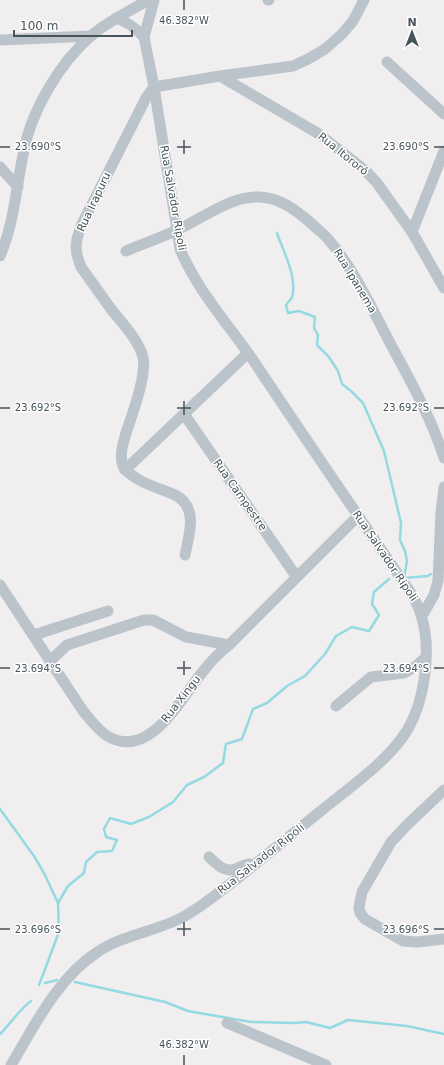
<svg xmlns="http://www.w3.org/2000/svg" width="444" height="1065" viewBox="0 0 444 1065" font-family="'DejaVu Sans',sans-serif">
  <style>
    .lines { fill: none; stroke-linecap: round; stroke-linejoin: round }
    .stream { stroke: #93dae2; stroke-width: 2.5 }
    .minor { stroke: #bbc4ca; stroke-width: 11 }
    .ticks { fill: none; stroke: #48535a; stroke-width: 1.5 }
    .labels { text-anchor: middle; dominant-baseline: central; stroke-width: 3; stroke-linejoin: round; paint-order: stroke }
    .street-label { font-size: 11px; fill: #48535a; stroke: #fff }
    .ticks-label { font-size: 10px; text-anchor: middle; fill: #48535a; stroke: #fff; stroke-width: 3; stroke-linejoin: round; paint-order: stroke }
  </style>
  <rect width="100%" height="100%" fill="#f1eeef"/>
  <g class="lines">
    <!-- stream -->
    <g class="stream">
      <path d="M277,233C283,251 298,278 292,297C291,300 288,302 286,305L288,313L299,311L315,317L314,328L318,335L317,345L329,357L338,371L342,384L351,391L363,403L384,451L401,523L400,540L405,551L407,561L404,578L428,576L431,574"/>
      <polyline points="0,809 34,856 45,875 58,903"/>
      <polyline points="75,982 165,1002 188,1011 251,1022 294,1023 306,1022 330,1028 348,1020 407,1026 444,1034"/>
      <polyline points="45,983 57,980"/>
      <polyline points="39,985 59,932 58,903 68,886 84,873 86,862 97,852 112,851 117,840 106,837 104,829 110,818 131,824 149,817 173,802 187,785 204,777 223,763 226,744 242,739 253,709 267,703 287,686 305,676 325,654 336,636 352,627 369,631 379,615 372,604 374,592 389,579"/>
      <path d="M0,1034C11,1023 19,1010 31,1001"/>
    </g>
    <!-- minor -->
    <g class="minor">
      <polyline points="268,0 269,0"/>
      <path d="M116,18C128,22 135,28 144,37"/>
      <polyline points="0,40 91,36"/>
      <polyline points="387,62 444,114"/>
      <polyline points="220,76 319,134 366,171 377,183 412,232 444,288"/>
      <polyline points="0,167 18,187"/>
      <polyline points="412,232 444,151"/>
      <path d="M126,251C143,244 160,238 177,230C204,218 229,196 260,197C281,198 297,211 312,224C317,229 323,233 328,239C354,269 371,307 390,343C409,378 432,419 444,458"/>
      <path d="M0,256C14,224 16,189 23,155C30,113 59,63 92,35C109,21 129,11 149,0"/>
      <polyline points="184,414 296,576"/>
      <polyline points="125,470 248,353"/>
      <path d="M185,555C189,535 199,507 175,495C162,489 148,486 136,478C131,474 125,472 123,466C119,455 123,444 126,433C132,415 147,375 143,357C138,339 122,323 111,309C101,295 91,281 81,267L77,255L76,247L77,239L81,226L146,98L154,87L220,76L293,66L308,59L325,49L342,34L353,21L364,0"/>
      <path d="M0,585L83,711C91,720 98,731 109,737C152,760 183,694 205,669C212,660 220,652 229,645L358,516"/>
      <polyline points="422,616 434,595 438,581 441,513 444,487"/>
      <polyline points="34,635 108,611"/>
      <polyline points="50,661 67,645 144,620 153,620 186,637 229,645"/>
      <polyline points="336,706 371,677 404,673 416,666 425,658"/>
      <polyline points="444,790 408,824 391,842 362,892 359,907 360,913 365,919 403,941 417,942 444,939"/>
      <path d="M209,857C218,865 225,874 238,868C242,866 246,864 250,864"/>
      <polyline points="227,1023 326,1065"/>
      <path d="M11,1065C35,1025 58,977 99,951C123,935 157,931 183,917C203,906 220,891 238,878C266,855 294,833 322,810C349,788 388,761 406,732C425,702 432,648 421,615C419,607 415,600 411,593C358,516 305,438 253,360C228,324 197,290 180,249L154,87L144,37L154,0"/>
    </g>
  </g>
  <!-- ticks -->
  <path class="ticks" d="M184,0V10M184,140V154M0,147H10M177,147H191M434,147H444M184,401V415M0,408H10M177,408H191M434,408H444M184,661V675M0,668H10M177,668H191M434,668H444M184,922V936M0,929H10M177,929H191M434,929H444M184,1055V1065"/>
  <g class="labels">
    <!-- street labels -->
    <g class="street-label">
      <text transform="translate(343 154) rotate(39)">Rua Itororó</text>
      <text transform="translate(173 198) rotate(80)">Rua Salvador Ripoli</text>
      <text transform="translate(94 202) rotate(-65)">Rua Irapuru</text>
      <text transform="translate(355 281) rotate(59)">Rua Ipanema</text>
      <text transform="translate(240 495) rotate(55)">Rua Campestre</text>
      <text transform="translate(385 556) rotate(56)">Rua Salvador Ripoli</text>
      <text transform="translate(181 699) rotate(-52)">Rua Xingu</text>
      <text transform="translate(261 859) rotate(-38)">Rua Salvador Ripoli</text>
    </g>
  </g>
  <g class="ticks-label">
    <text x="184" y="24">46.382°W</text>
    <text x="38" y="150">23.690°S</text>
    <text x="406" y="150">23.690°S</text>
    <text x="38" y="411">23.692°S</text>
    <text x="406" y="411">23.692°S</text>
    <text x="38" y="672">23.694°S</text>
    <text x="406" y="672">23.694°S</text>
    <text x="38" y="933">23.696°S</text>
    <text x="406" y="933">23.696°S</text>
    <text x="184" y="1048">46.382°W</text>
  </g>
  <!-- north arrow -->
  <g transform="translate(412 32)" stroke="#ffffff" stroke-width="3" paint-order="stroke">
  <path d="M0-3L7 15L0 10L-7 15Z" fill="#48535a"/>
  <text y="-6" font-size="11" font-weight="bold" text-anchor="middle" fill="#48535a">N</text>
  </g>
  <!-- scale -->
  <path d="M14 30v6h118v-6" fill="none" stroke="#48535a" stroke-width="2"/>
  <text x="20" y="30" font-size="12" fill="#48535a" stroke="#ffffff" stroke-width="3" paint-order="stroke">100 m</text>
</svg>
